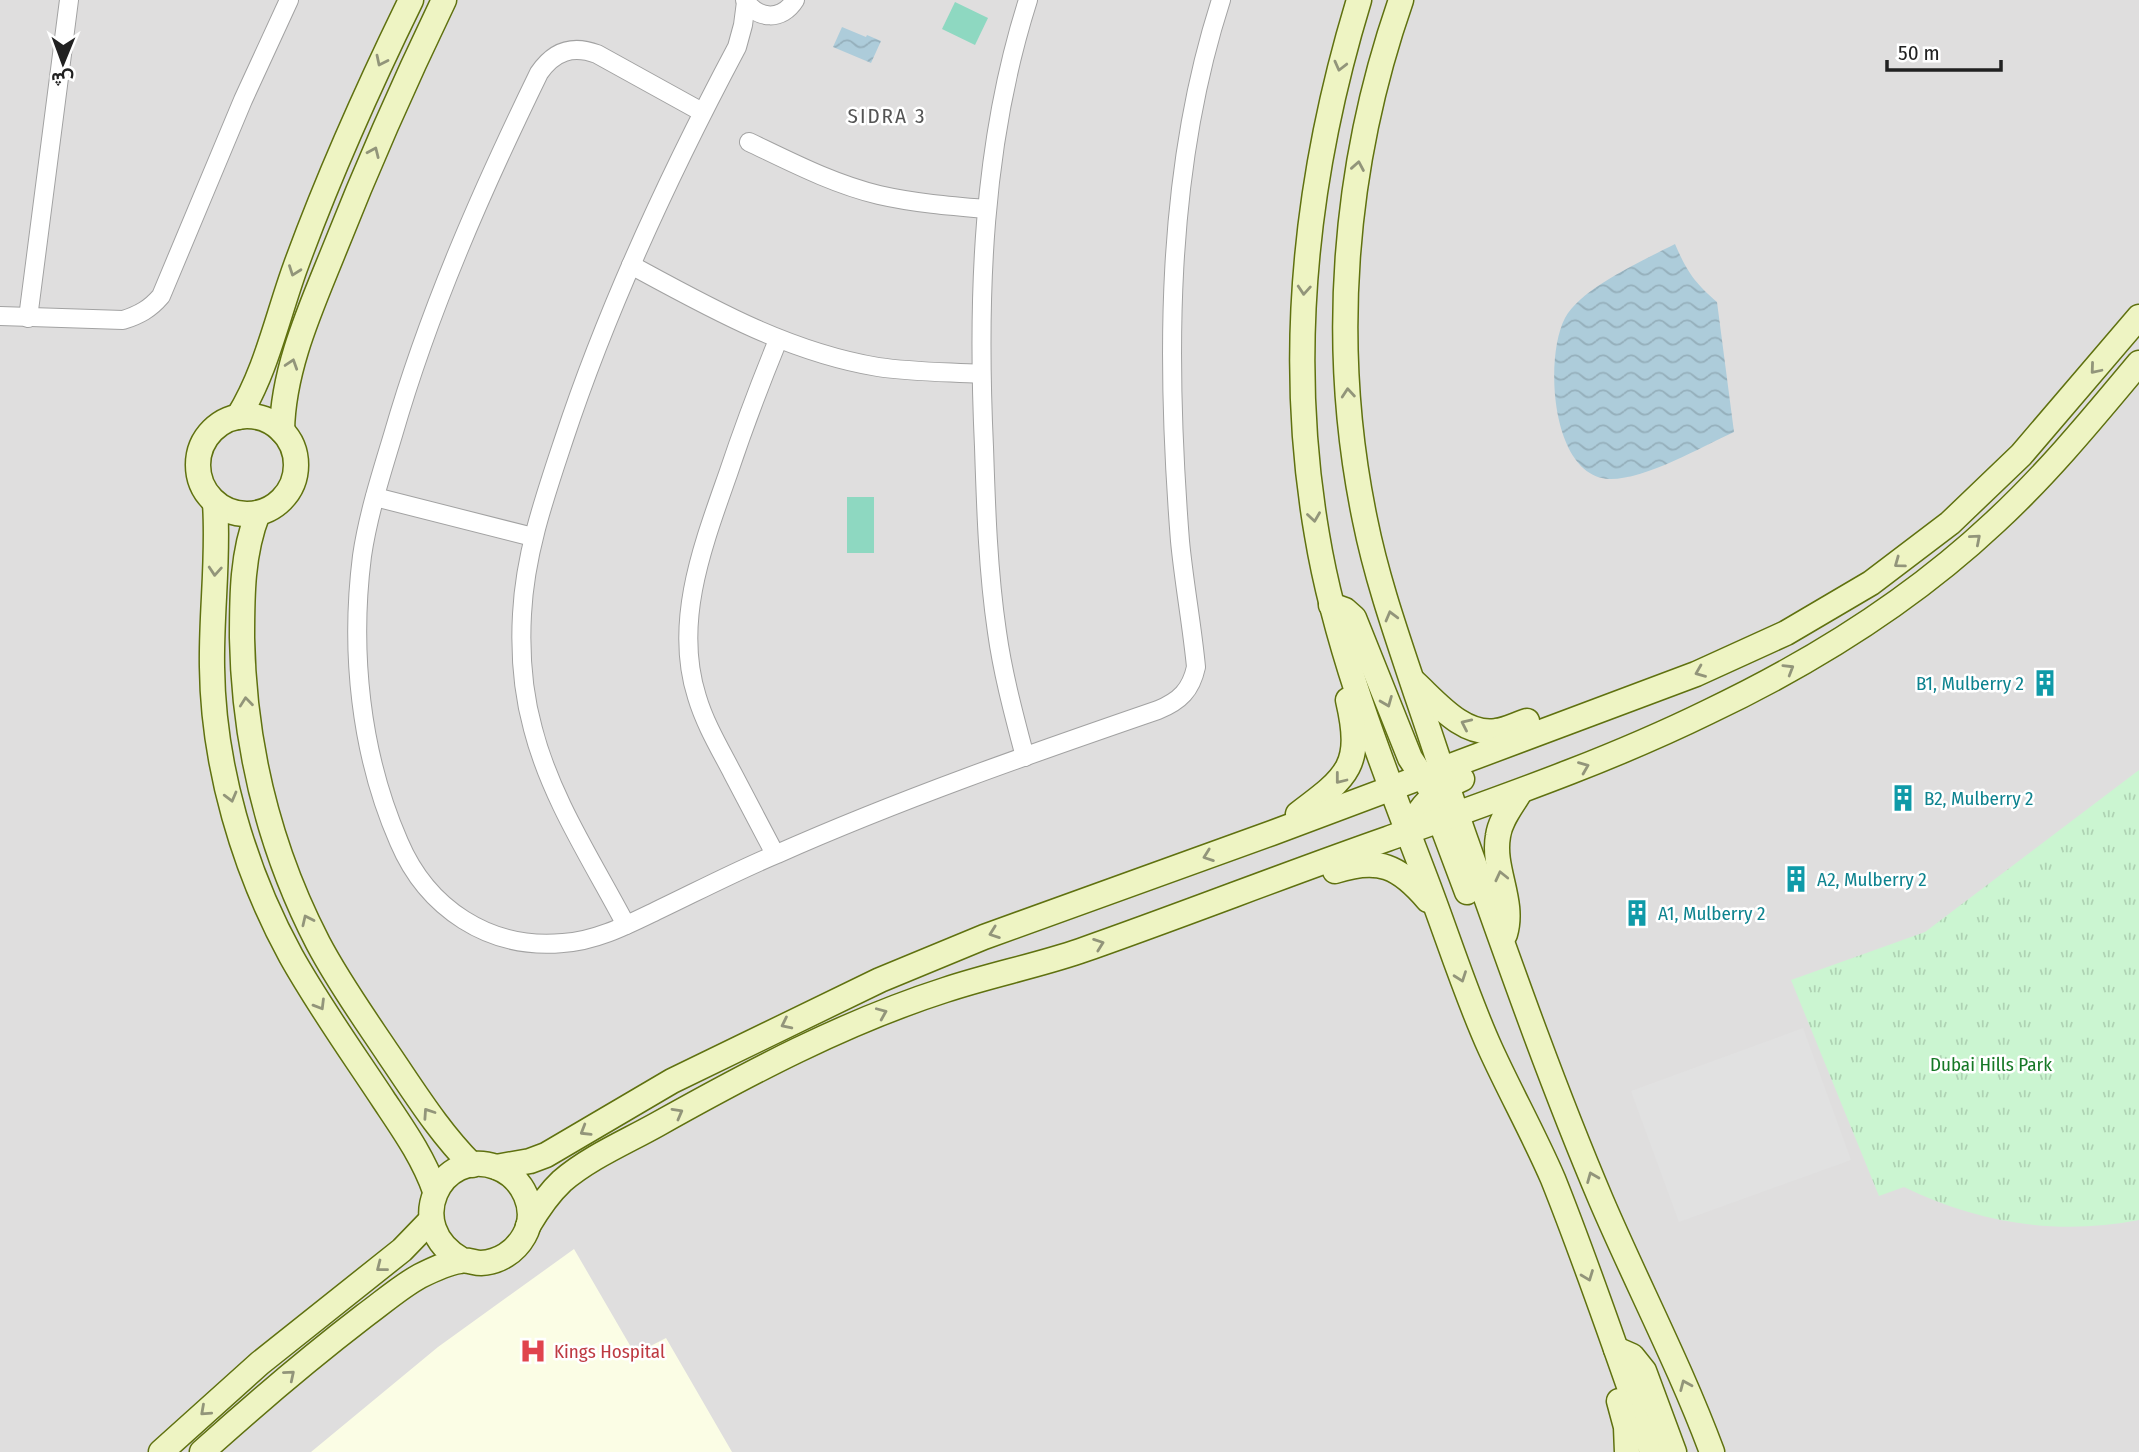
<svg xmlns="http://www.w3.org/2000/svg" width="2139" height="1452" viewBox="0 0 2139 1452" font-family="'Fira Sans Condensed',Vazirmatn,sans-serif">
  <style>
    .residential { fill: #dfdede }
    .education { fill: #fbfde5 }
    .park { fill: url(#park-tufts) }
    .pitch { fill: #8ed8c1 }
    .parking { fill: #e1e1e1 }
    .water { fill: url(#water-waves) }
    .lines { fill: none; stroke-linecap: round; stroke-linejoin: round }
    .street-casing { stroke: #a2a2a2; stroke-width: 20 }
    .secondary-casing { stroke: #5f710f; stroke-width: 27 }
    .street { stroke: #fff; stroke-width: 18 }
    .secondary { stroke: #eef4c3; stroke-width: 24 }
    .oneway { stroke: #92957a }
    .labels { text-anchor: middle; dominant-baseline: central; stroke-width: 5; stroke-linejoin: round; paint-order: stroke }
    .culture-label { font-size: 19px; fill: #0d838f; stroke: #fff; text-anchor: start }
    .park-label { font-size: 19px; fill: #167826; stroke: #fff }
    .health-label { font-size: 19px; fill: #be3a42; stroke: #fff; text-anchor: start }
    .neighbourhood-label { font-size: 21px; letter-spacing: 2px; fill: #545454; stroke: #fff }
  </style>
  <defs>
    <pattern id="park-tufts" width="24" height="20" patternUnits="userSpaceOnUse" patternTransform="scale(1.75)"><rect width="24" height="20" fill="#cbf5d1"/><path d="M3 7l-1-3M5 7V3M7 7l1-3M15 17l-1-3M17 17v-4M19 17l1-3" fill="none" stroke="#aed2b3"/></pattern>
    <pattern id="water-waves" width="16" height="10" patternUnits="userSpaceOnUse" patternTransform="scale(1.75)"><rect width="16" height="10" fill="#adccda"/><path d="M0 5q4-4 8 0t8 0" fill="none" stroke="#95afbb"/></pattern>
  </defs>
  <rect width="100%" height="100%" fill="#f0eee9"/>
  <!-- residential -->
  <rect class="residential" x="0" y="0" width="2139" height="1452"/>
  <!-- education -->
  <polygon class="education" points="574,1249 635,1354 666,1338 732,1452 311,1452 438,1347"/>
  <!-- park -->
  <path class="park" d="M2139,770V1220C2058,1236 1977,1223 1904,1187L1879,1196L1791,980L1925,932Z"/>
  <!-- pitch -->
  <g class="pitch">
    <polygon points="955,2 988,18 975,45 942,29"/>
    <rect x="847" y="497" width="27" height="56"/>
  </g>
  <!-- parking -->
  <polygon class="parking" points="1803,1028 1851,1160 1679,1222 1631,1091"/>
  <!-- water -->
  <g class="water">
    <polygon points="842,27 866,37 867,35 881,41 871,63 833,47"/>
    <path d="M1675,244C1687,272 1695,283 1717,302L1734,432C1701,447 1645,480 1609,479C1551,476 1544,358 1565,318C1581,288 1644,260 1675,244Z"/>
  </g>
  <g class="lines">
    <defs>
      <g id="street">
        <path d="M745,0C758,20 782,21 795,0"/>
        <path d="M702,112L597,54C573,45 554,51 539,73C482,190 429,310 393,435C381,475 368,515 362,556C350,651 360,753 399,842C427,908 489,950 563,943C596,941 627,925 656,911C696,892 736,871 777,854C901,799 1030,754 1158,710C1180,701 1191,690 1196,667C1192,625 1184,583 1180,541C1166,362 1165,173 1221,0"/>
        <path d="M749,142C791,162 833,184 879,195C914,203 950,206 986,209"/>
        <path d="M631,265C710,308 788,352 878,367C912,372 946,372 980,374"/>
        <path d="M0,316L123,320C139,315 150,309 161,296L243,100L289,0"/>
        <polyline points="28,318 69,0"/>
        <polyline points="375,497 533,537"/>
        <path d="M1025,757C1014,715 1003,675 997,632C988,571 986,509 984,447C977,297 982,144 1028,0"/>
        <path d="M775,854C761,827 747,801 733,774C720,749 705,724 697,697C673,622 703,545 728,474C743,429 760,384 778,340"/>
        <path d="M626,925C593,862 551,799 533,729C523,693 520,651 522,614C525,553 545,496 564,439C609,303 670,173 737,47L743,25L746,2"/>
      </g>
      <g id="secondary">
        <path d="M1359,0C1306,174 1286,355 1317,535C1336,650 1384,769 1425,877C1447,934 1465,993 1490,1048C1510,1092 1534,1135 1553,1179C1589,1269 1620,1361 1652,1452"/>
        <path d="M1401,0C1343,166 1329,347 1365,520C1377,580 1398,639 1417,696C1434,745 1449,793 1466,841C1509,962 1551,1082 1601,1200C1637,1284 1680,1366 1712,1452"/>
        <circle cx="247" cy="465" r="49"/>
        <path d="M238,417C266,372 277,318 295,268C328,177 368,88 411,0"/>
        <path d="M282,431C283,369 310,310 333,253C367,167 404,83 444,0"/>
        <path d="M215,503C219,558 211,612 212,667C213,766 244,870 291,956C319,1006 352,1052 383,1099C403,1129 423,1157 435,1191"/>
        <path d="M258,513C242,553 242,596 242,638C244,745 269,848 318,943C339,983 365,1019 389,1055C415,1093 439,1132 472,1165"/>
        <polyline points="1331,605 1345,610 1354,618 1410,758 1429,787"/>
        <path d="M1414,682C1436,702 1463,736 1496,731C1506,730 1517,724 1527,721"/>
        <polyline points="1430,807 1440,820 1467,892"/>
        <path d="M1298,814C1349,776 1363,765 1348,700"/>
        <path d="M1408,831C1420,806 1435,790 1462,779"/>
        <path d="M1335,871C1379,857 1399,866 1428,900"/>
        <path d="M1505,934C1515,901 1492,869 1498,836C1500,820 1512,806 1520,792"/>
        <polyline points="496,1167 530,1161 546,1155 672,1081 880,980 984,937 1272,833 1696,674 1786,633 1871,583 1950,523 2021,455 2139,317"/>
        <path d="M528,1226C538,1209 548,1194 562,1181C590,1157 626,1142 658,1124C749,1073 845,1022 945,990C990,975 1036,966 1080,951C1183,915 1284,875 1387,839C1495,800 1604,763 1708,712C1811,663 1912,600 1995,522C2048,473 2093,418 2139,363"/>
        <polyline points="1616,1349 1632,1356 1644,1371 1674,1452"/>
        <polyline points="1619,1401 1626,1427 1627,1452"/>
        <polyline points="161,1452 260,1363 402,1250 431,1220"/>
        <path d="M202,1452C254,1405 308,1359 364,1316C382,1303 400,1287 420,1276C432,1270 446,1263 460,1261C467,1259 474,1263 481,1263C499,1262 515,1252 524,1236C539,1210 523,1177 496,1167C441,1147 401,1226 462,1260"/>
      </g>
    </defs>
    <!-- street casing -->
    <use href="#street" class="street-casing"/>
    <!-- secondary casing -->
    <use href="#secondary" class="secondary-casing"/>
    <!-- street -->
    <use href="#street" class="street"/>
    <!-- secondary -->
    <use href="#secondary" class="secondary"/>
  </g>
  <!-- one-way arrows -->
  <defs><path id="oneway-chevron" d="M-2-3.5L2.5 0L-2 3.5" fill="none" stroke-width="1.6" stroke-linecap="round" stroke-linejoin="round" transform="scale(1.75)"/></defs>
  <g class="oneway">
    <use href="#oneway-chevron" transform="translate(381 61) rotate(116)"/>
    <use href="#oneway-chevron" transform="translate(1340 66) rotate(104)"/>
    <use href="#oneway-chevron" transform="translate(374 152) rotate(-66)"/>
    <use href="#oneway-chevron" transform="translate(1358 166) rotate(-80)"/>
    <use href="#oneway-chevron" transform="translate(294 271) rotate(110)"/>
    <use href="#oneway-chevron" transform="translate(1304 290) rotate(94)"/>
    <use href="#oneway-chevron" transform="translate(292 364) rotate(-72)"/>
    <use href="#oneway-chevron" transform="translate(2095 369) rotate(130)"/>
    <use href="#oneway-chevron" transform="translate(1348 393) rotate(-95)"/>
    <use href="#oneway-chevron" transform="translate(1314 517) rotate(82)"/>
    <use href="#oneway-chevron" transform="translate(1976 539) rotate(-41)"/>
    <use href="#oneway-chevron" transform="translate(1899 563) rotate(144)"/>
    <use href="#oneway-chevron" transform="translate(215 571) rotate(94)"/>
    <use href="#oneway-chevron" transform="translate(1391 616) rotate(-105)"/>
    <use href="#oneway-chevron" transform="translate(1789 669) rotate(-31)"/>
    <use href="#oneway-chevron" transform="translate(1700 672) rotate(158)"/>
    <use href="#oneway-chevron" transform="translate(246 702) rotate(-96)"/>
    <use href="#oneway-chevron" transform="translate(1387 702) rotate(68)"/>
    <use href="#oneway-chevron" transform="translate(1466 724) rotate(-155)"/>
    <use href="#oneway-chevron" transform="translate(1584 767) rotate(-22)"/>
    <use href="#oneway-chevron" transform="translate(1340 779) rotate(128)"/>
    <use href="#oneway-chevron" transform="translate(231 797) rotate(75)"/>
    <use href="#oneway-chevron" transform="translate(1208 856) rotate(160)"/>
    <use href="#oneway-chevron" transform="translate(1501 876) rotate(-103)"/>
    <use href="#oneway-chevron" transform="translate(307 920) rotate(-115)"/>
    <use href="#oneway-chevron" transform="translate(994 933) rotate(160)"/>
    <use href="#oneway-chevron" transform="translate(1099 944) rotate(-20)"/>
    <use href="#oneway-chevron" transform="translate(1461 977) rotate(70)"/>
    <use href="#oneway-chevron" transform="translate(320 1005) rotate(59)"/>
    <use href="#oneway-chevron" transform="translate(882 1013) rotate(-23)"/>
    <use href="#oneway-chevron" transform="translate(786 1024) rotate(154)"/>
    <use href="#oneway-chevron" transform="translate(428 1113) rotate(-124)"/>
    <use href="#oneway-chevron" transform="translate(678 1113) rotate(-29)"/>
    <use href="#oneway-chevron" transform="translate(585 1131) rotate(149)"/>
    <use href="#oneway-chevron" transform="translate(1592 1177) rotate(-112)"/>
    <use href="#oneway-chevron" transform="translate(381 1267) rotate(142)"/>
    <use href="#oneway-chevron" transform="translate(1588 1276) rotate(69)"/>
    <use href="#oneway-chevron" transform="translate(290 1375) rotate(-40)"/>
    <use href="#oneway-chevron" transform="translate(1685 1385) rotate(-113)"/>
    <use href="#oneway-chevron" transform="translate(205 1411) rotate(138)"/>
  </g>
  <!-- icons -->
  <defs>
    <symbol id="building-bare" viewBox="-9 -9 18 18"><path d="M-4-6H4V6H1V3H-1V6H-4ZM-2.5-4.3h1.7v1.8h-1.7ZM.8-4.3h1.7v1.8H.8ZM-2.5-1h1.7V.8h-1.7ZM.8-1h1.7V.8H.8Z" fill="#0f9aa8" stroke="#fff" stroke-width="2.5" paint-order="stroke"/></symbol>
    <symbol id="hospital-bare" viewBox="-9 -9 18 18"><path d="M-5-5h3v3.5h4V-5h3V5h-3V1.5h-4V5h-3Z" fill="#e0444e" stroke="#fff" stroke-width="2.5" paint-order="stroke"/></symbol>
  </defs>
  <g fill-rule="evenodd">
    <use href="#building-bare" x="2026" y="664" width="38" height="38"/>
    <use href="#building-bare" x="1884" y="779" width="38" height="38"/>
    <use href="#building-bare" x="1777" y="860" width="38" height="38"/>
    <use href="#building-bare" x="1618" y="894" width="38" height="38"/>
    <use href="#hospital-bare" x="514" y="1332" width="38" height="38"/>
  </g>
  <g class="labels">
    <!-- culture labels -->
    <g class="culture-label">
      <text x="2024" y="683" text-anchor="end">B1, Mulberry 2</text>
      <text x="1924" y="798">B2, Mulberry 2</text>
      <text x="1817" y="879">A2, Mulberry 2</text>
      <text x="1658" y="913">A1, Mulberry 2</text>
    </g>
    <!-- park labels -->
    <g class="park-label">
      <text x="1991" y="1064">Dubai Hills Park</text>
    </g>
    <!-- health labels -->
    <g class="health-label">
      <text x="554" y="1351">Kings Hospital</text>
    </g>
    <!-- neighbourhood labels -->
    <g class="neighbourhood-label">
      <text x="887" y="116">SIDRA 3</text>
    </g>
  </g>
  <!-- north arrow -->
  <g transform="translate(63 63) rotate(181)" stroke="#ffffff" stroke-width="5" paint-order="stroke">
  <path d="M0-5L12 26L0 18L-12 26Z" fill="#212121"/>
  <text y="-10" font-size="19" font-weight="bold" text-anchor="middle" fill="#212121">ش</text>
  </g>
  <!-- scale -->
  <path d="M1887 60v10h114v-10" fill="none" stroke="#212121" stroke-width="3.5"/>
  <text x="1898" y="60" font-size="21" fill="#212121" stroke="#ffffff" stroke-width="5" paint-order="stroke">50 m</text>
</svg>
